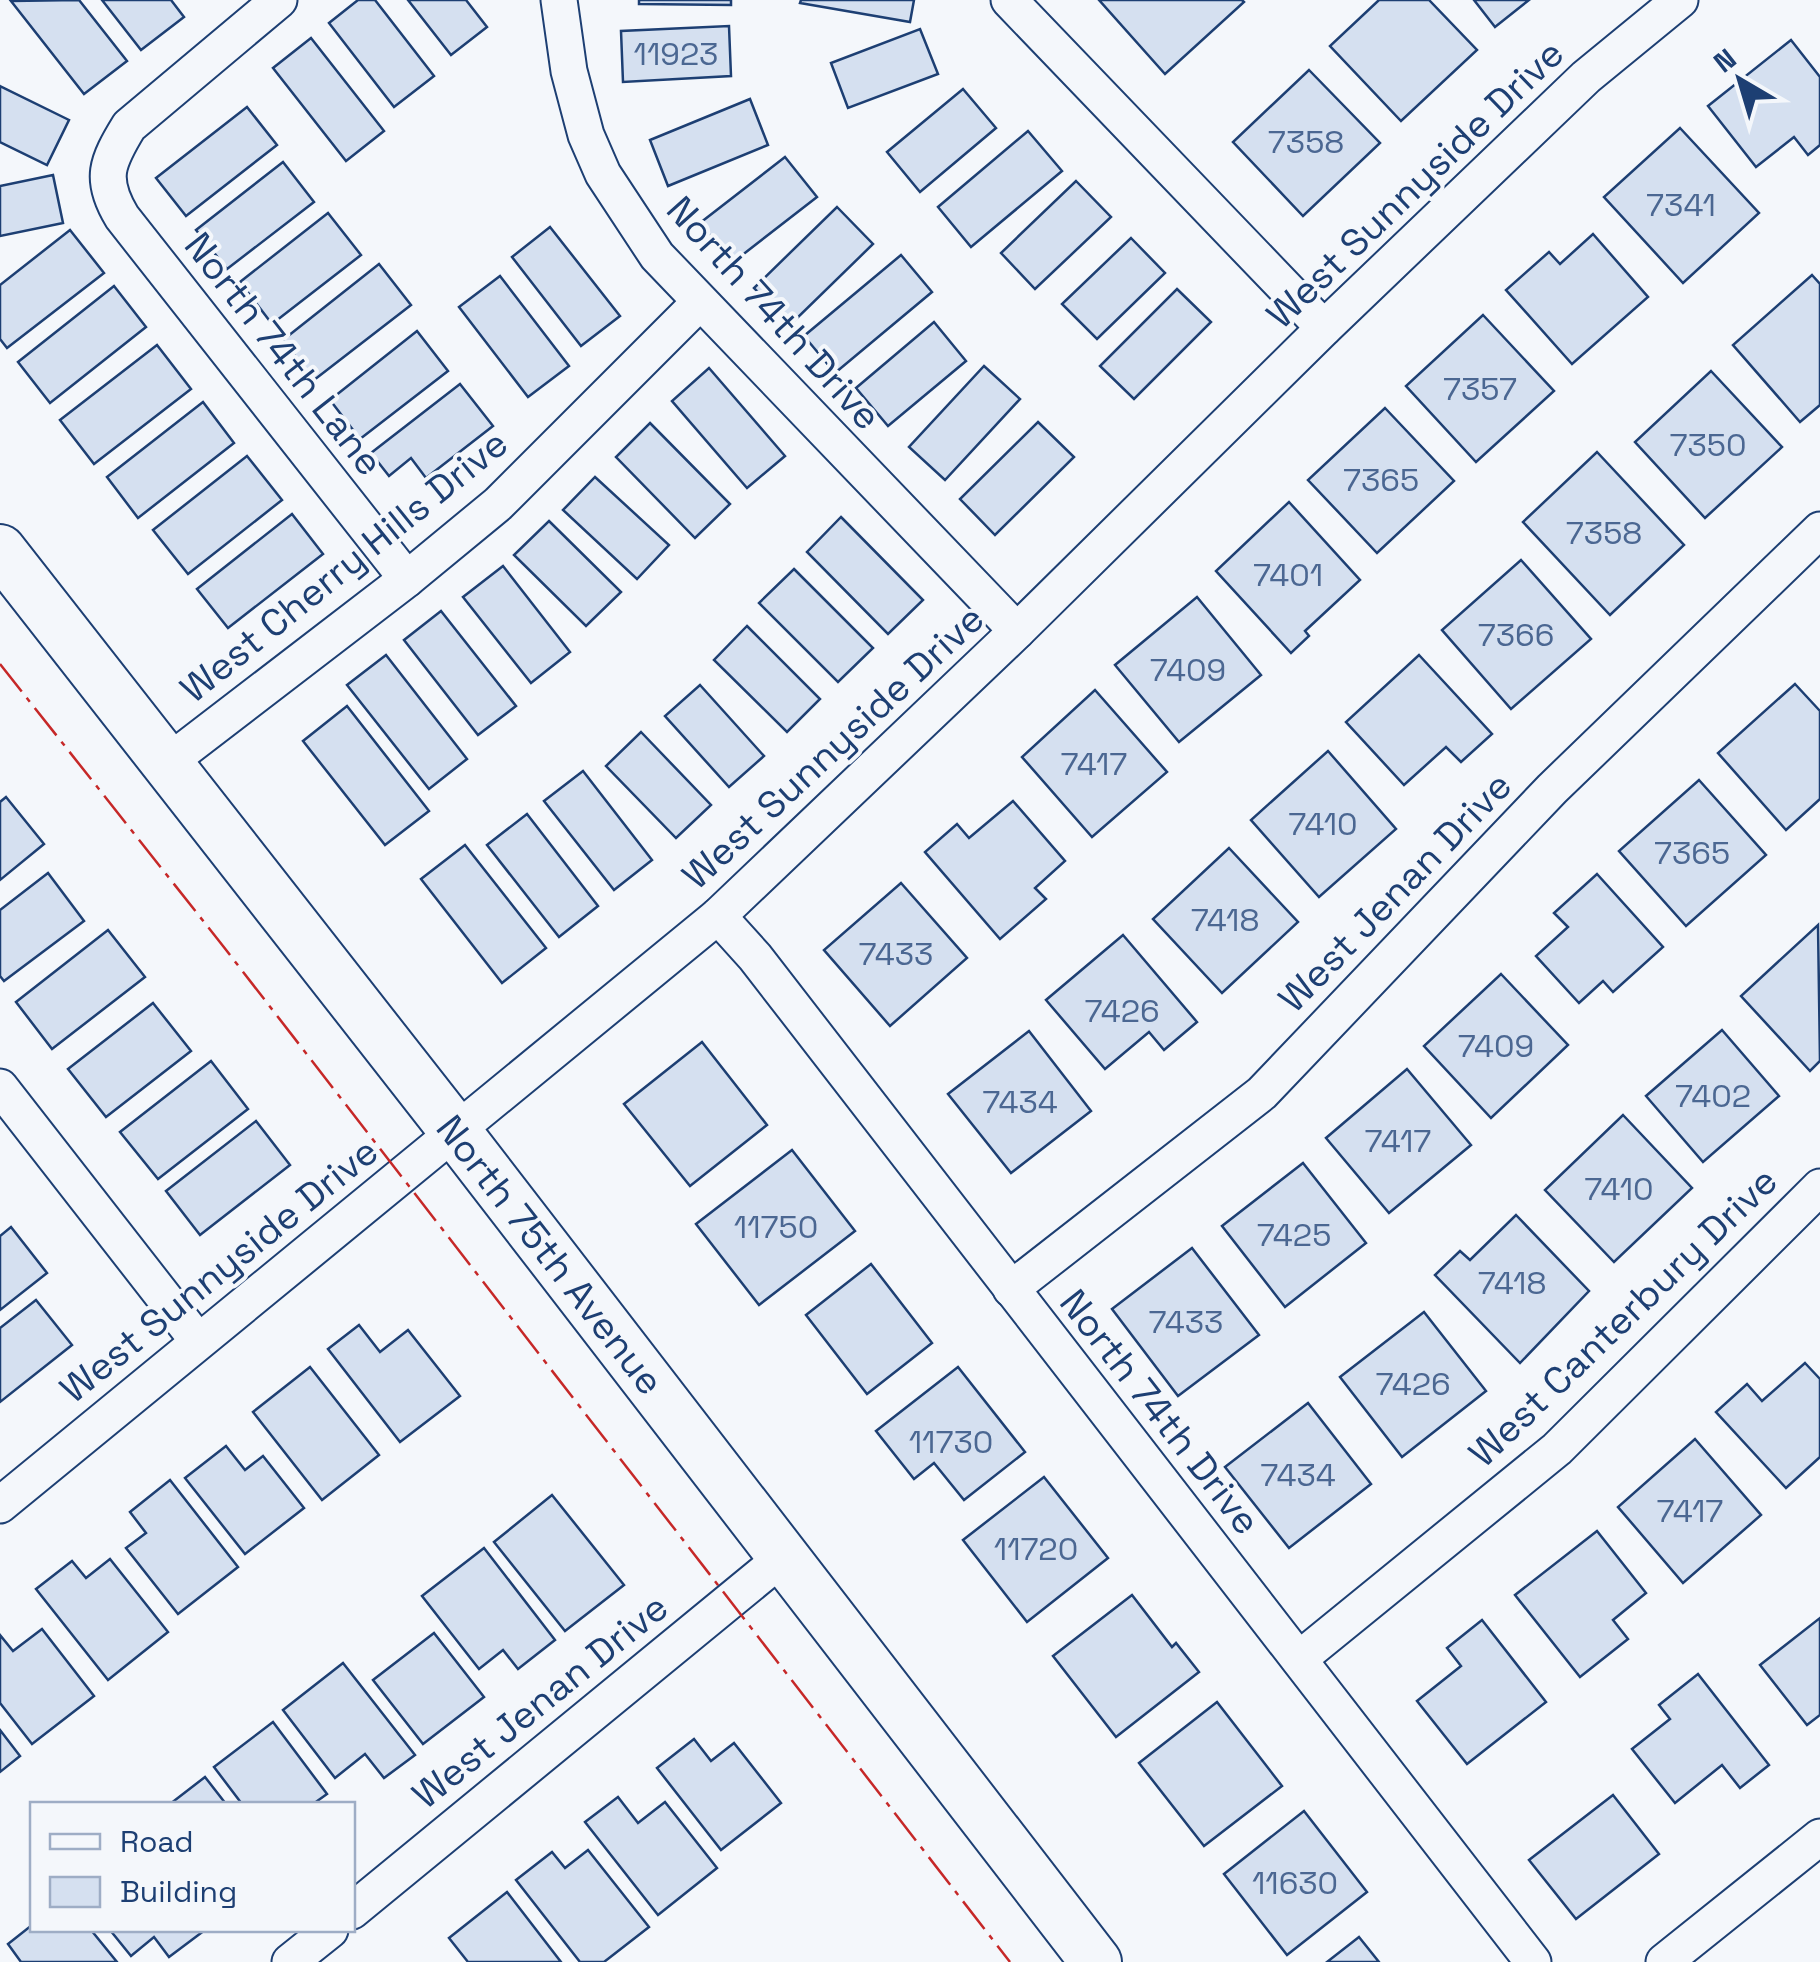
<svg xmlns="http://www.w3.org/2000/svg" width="1820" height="1962" viewBox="0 0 1820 1962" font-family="'Space Grotesk',sans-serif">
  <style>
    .building { fill: #d5e0f0; stroke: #1d3f73; stroke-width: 2.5 }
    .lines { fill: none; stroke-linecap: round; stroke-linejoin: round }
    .street-casing { stroke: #1d3f73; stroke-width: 39 }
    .secondary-casing { stroke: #1d3f73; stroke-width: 54 }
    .street { stroke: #f4f7fb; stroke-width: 35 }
    .secondary { stroke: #f4f7fb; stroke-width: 50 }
    .power { stroke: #c62828; stroke-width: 2.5; stroke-dasharray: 35 8 5 8; stroke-linecap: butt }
    .labels { text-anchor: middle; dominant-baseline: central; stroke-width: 8; stroke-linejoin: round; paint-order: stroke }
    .number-label { font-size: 32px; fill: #4b6792 }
    .street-label { font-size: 38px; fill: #1d3f73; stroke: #f4f7fb }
  </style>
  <rect width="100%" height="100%" fill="#f4f7fb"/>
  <!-- building -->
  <g class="building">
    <polygon points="79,0 127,61 84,94 11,1"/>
    <polygon points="102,0 171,0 184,17 141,50"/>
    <polygon points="358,0 375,0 434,76 394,107 329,23"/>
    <polygon points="408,0 466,0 487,27 451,55"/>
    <polygon points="639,0 731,0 731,5 639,4"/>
    <polygon points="801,0 914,0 910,22 800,3"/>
    <polygon points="1099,0 1242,0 1244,2 1165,74"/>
    <polygon points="1379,0 1429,0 1477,50 1401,121 1330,46"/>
    <polygon points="1474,0 1529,0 1495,27"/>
    <polygon points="729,26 731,76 623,82 621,31"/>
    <polygon points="920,29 938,74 848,108 831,63"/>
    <polygon points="311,38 384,131 346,161 273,68"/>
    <polygon points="1791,40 1820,77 1820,145 1808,155 1794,137 1756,167 1708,106"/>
    <polygon points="1309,70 1380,143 1303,216 1233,142"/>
    <polygon points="0,86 69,120 47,165 0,142"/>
    <polygon points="963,89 996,128 920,192 887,152"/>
    <polygon points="750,99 768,145 668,186 650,140"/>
    <polygon points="247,107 277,145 186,216 156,178"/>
    <polygon points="1680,128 1759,213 1683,283 1604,197"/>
    <polygon points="1028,131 1062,171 971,247 938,207"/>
    <polygon points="785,157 817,197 732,263 700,223"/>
    <polygon points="283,162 314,202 227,269 196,230"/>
    <polygon points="53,175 63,223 0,236 0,186"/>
    <polygon points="1076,181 1111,217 1035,289 1001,253"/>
    <polygon points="837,207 873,244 790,325 754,288"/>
    <polygon points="328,213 361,255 272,324 240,282"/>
    <polygon points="550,227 620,316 581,346 512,257"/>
    <polygon points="70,230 104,273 7,348 0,339 0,285"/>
    <polygon points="1593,234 1648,297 1572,364 1506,290 1549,252 1560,264"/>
    <polygon points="1131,238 1165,273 1097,339 1062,304"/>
    <polygon points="901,255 932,292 835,373 804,336"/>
    <polygon points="379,264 411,305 314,380 283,340"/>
    <polygon points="1812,275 1820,284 1820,405 1800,422 1733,345"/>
    <polygon points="500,276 569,366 528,397 459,307"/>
    <polygon points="114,286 146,327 50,403 18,362"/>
    <polygon points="1177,289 1211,322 1134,399 1100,366"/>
    <polygon points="1483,315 1554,391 1476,462 1406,386"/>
    <polygon points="934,322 966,361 888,426 856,388"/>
    <polygon points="417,331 448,371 360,439 330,400"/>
    <polygon points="157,345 191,389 94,464 60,420"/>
    <polygon points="984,366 1020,399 945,480 909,447"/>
    <polygon points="709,368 785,456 747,488 672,401"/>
    <polygon points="1711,371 1782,447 1705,518 1635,442"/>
    <polygon points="460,384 493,426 426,478 411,458 389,476 371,453"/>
    <polygon points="203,402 234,443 138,518 107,477"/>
    <polygon points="1385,408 1454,481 1377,553 1308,480"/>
    <polygon points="1038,422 1074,457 995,535 960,499"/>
    <polygon points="650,423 730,504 695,538 616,457"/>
    <polygon points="1597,452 1684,545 1610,615 1523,522"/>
    <polygon points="247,456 282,500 188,574 153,530"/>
    <polygon points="595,477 669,545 637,579 563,510"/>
    <polygon points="1289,502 1360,580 1305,631 1309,636 1291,653 1216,571"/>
    <polygon points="292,514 323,554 228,628 197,589"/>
    <polygon points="841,517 923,600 888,634 807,552"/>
    <polygon points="549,521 621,592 586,626 514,555"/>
    <polygon points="1521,560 1591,639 1511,709 1442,630"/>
    <polygon points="503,566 570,652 531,683 463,597"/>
    <polygon points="794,569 873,648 838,682 759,603"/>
    <polygon points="1197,597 1261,675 1179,742 1115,665"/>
    <polygon points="441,611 516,706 478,735 404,640"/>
    <polygon points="747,626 820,699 787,732 714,660"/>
    <polygon points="386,655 467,759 429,789 347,685"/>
    <polygon points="1419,655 1492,734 1461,762 1446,747 1404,785 1346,722"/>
    <polygon points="1795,684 1820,711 1820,799 1786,830 1718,753"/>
    <polygon points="700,685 764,756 729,787 665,716"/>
    <polygon points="1095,690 1167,772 1092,837 1022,757"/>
    <polygon points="347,706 429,811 385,845 303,741"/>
    <polygon points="641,732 711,805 676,838 606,766"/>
    <polygon points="1328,751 1396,829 1319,897 1251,820"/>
    <polygon points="583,771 652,860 614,890 544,801"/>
    <polygon points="1699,780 1766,855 1686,926 1619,851"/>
    <polygon points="6,797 44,844 0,880 0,802"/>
    <polygon points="1013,801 1065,861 1035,888 1046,899 1000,939 925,852 957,824 969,838"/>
    <polygon points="527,814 598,906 559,937 487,845"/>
    <polygon points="465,845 546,948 502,983 421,879"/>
    <polygon points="1229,848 1298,922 1222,993 1153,919"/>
    <polygon points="48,873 84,921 4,981 0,976 0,910"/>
    <polygon points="1597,874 1663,947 1613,992 1603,981 1579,1003 1536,956 1568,927 1554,913"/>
    <polygon points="901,883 967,958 890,1026 824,950"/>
    <polygon points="1818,925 1820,1061 1810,1071 1741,996"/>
    <polygon points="108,930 145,977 52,1049 16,1002"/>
    <polygon points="1123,935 1197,1022 1164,1050 1149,1032 1105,1069 1046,1000"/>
    <polygon points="1501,974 1568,1045 1491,1118 1424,1046"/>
    <polygon points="153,1003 191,1051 106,1117 68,1069"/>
    <polygon points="1722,1030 1779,1096 1703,1162 1646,1096"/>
    <polygon points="1029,1031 1091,1111 1011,1173 948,1094"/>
    <polygon points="702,1042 767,1125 690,1186 624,1104"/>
    <polygon points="211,1061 248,1109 158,1179 120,1132"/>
    <polygon points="1407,1069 1471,1145 1389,1213 1326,1138"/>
    <polygon points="1623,1115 1692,1188 1614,1262 1545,1190"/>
    <polygon points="256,1121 290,1165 200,1235 166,1191"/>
    <polygon points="792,1150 855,1231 759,1305 696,1224"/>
    <polygon points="1303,1163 1366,1243 1285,1307 1222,1226"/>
    <polygon points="1516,1215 1589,1291 1520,1363 1435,1275 1460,1251 1470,1260"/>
    <polygon points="11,1227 47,1273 0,1310 0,1236"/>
    <polygon points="1192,1248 1259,1335 1178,1396 1112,1309"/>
    <polygon points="871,1264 932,1343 867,1394 806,1315"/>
    <polygon points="36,1300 72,1345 0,1402 0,1328"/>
    <polygon points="1424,1312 1486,1391 1402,1457 1340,1377"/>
    <polygon points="359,1325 380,1352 408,1330 460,1396 400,1442 328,1349"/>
    <polygon points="1805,1363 1820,1379 1820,1457 1786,1488 1716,1412 1747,1384 1762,1401"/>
    <polygon points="310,1367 379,1455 322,1500 253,1412"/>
    <polygon points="958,1367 1025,1452 964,1500 934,1463 914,1479 876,1431"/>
    <polygon points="1308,1403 1371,1484 1289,1548 1225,1467"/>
    <polygon points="1695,1439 1761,1515 1683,1583 1618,1507"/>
    <polygon points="226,1446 245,1470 263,1456 304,1508 245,1554 185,1478"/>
    <polygon points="1044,1477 1108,1558 1027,1622 963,1540"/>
    <polygon points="170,1480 238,1567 178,1614 126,1548 146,1533 130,1512"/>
    <polygon points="552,1495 624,1585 565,1631 494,1542"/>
    <polygon points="1597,1531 1646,1593 1613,1620 1628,1639 1580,1677 1515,1595"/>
    <polygon points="484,1548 555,1640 518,1669 503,1650 479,1669 422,1596"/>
    <polygon points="110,1559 168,1632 108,1680 36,1589 72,1561 86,1578"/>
    <polygon points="1132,1595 1172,1647 1176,1643 1199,1672 1116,1737 1053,1656"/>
    <polygon points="1820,1618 1820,1715 1807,1725 1760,1665"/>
    <polygon points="1482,1620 1546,1702 1467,1764 1417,1701 1461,1666 1447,1648"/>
    <polygon points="42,1629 94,1696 32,1744 0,1703 0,1635 13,1651"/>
    <polygon points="434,1633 484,1697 423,1744 373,1680"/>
    <polygon points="343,1663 415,1755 384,1778 365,1754 335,1778 283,1710"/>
    <polygon points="1698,1674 1769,1765 1740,1788 1722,1765 1675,1803 1632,1749 1670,1719 1659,1705"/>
    <polygon points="1217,1702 1282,1786 1204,1846 1139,1763"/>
    <polygon points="273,1722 327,1794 313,1804 242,1804 214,1767"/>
    <polygon points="0,1730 20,1756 0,1772"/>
    <polygon points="694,1739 711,1761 734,1743 781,1803 721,1850 657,1768"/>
    <polygon points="205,1777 226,1804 170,1804"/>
    <polygon points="1613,1795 1659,1854 1576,1919 1529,1860"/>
    <polygon points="618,1797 638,1823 665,1802 717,1868 658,1915 585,1822"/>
    <polygon points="1304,1811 1367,1892 1287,1955 1224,1874"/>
    <polygon points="588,1850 649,1927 604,1962 580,1962 516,1880 552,1852 565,1868"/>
    <polygon points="507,1892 561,1962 468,1962 449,1938"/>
    <polygon points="32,1925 32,1930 91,1930 117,1962 21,1962 8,1944"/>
    <polygon points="110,1930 205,1930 169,1957 154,1937 131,1956"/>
    <polygon points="1359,1937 1379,1962 1327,1962"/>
  </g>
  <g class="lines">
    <defs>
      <g id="street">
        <path d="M279,0L129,126C107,162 99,179 122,217L407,579"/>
        <polyline points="559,0 569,71 586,135 603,174 657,256 1017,631"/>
        <polyline points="1009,0 1324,328"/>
        <polyline points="166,764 407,579 498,504 699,303"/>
        <polyline points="718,916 755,957 1533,1962"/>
        <polyline points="0,1087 198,1341"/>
        <polyline points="1011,1289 1262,1093 1552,789 1820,530"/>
        <polyline points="0,1505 718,916 1017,631 1324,328 1586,77 1680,0"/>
        <polyline points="1299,1659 1557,1449 1820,1187"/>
        <polyline points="352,1911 782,1558"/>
        <polyline points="290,1962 330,1930"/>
        <polyline points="1664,1962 1820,1837"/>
      </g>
      <polyline id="secondary" points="0,550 455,1131 1096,1962"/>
    </defs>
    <!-- street casing -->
    <use href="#street" class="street-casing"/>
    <!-- secondary casing -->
    <use href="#secondary" class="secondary-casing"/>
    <!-- street -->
    <use href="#street" class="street"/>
    <!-- secondary -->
    <use href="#secondary" class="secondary"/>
    <!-- power -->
    <polyline class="power" points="0,664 223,946 1010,1962"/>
  </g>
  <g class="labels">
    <!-- number labels -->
    <g class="number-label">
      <text x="676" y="54">11923</text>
      <text x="1306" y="142">7358</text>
      <text x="1681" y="205">7341</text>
      <text x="1480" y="389">7357</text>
      <text x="1708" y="445">7350</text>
      <text x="1381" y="480">7365</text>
      <text x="1604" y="533">7358</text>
      <text x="1288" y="575">7401</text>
      <text x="1516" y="635">7366</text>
      <text x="1188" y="670">7409</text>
      <text x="1094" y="764">7417</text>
      <text x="1323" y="824">7410</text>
      <text x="1692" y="853">7365</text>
      <text x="1225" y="920">7418</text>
      <text x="896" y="954">7433</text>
      <text x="1122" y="1011">7426</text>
      <text x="1496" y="1046">7409</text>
      <text x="1713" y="1096">7402</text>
      <text x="1020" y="1102">7434</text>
      <text x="1398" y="1141">7417</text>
      <text x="1619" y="1189">7410</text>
      <text x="776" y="1227">11750</text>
      <text x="1294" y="1235">7425</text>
      <text x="1512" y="1283">7418</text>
      <text x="1186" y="1322">7433</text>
      <text x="1413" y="1384">7426</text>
      <text x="951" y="1442">11730</text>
      <text x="1298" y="1475">7434</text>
      <text x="1690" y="1511">7417</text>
      <text x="1036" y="1549">11720</text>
      <text x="1295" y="1883">11630</text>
    </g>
    <!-- street labels -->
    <g class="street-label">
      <text transform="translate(1415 184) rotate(-44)">West Sunnyside Drive</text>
      <text transform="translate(774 313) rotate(48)">North 74th Drive</text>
      <text transform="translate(284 354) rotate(52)">North 74th Lane</text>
      <text transform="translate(344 566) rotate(-39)">West Cherry Hills Drive</text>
      <text transform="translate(833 747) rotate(-43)">West Sunnyside Drive</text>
      <text transform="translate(1395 892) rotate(-46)">West Jenan Drive</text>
      <text transform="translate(550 1255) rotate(52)">North 75th Avenue</text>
      <text transform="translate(219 1270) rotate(-39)">West Sunnyside Drive</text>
      <text transform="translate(1623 1317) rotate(-44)">West Canterbury Drive</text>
      <text transform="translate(1160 1412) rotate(52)">North 74th Drive</text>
      <text transform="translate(540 1701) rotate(-39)">West Jenan Drive</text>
    </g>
  </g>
  <!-- legend -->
  <rect x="30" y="1802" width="325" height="130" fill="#f4f7fb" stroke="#9eadc5" stroke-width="2.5"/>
  <rect x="50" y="1834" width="50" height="15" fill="#f4f7fb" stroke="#9eadc5" stroke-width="2.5"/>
  <text x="120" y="1852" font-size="30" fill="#1d3f73">Road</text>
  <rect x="50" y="1877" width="50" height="30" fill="#d5e0f0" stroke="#9eadc5" stroke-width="2.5"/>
  <text x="120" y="1902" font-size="30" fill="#1d3f73">Building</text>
  <!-- north arrow -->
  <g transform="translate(1740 80) rotate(322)" stroke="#f4f7fb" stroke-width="8" paint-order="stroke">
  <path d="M0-8L18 38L0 25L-18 38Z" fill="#1d3f73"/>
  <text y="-15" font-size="28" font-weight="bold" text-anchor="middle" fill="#1d3f73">N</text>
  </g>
</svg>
